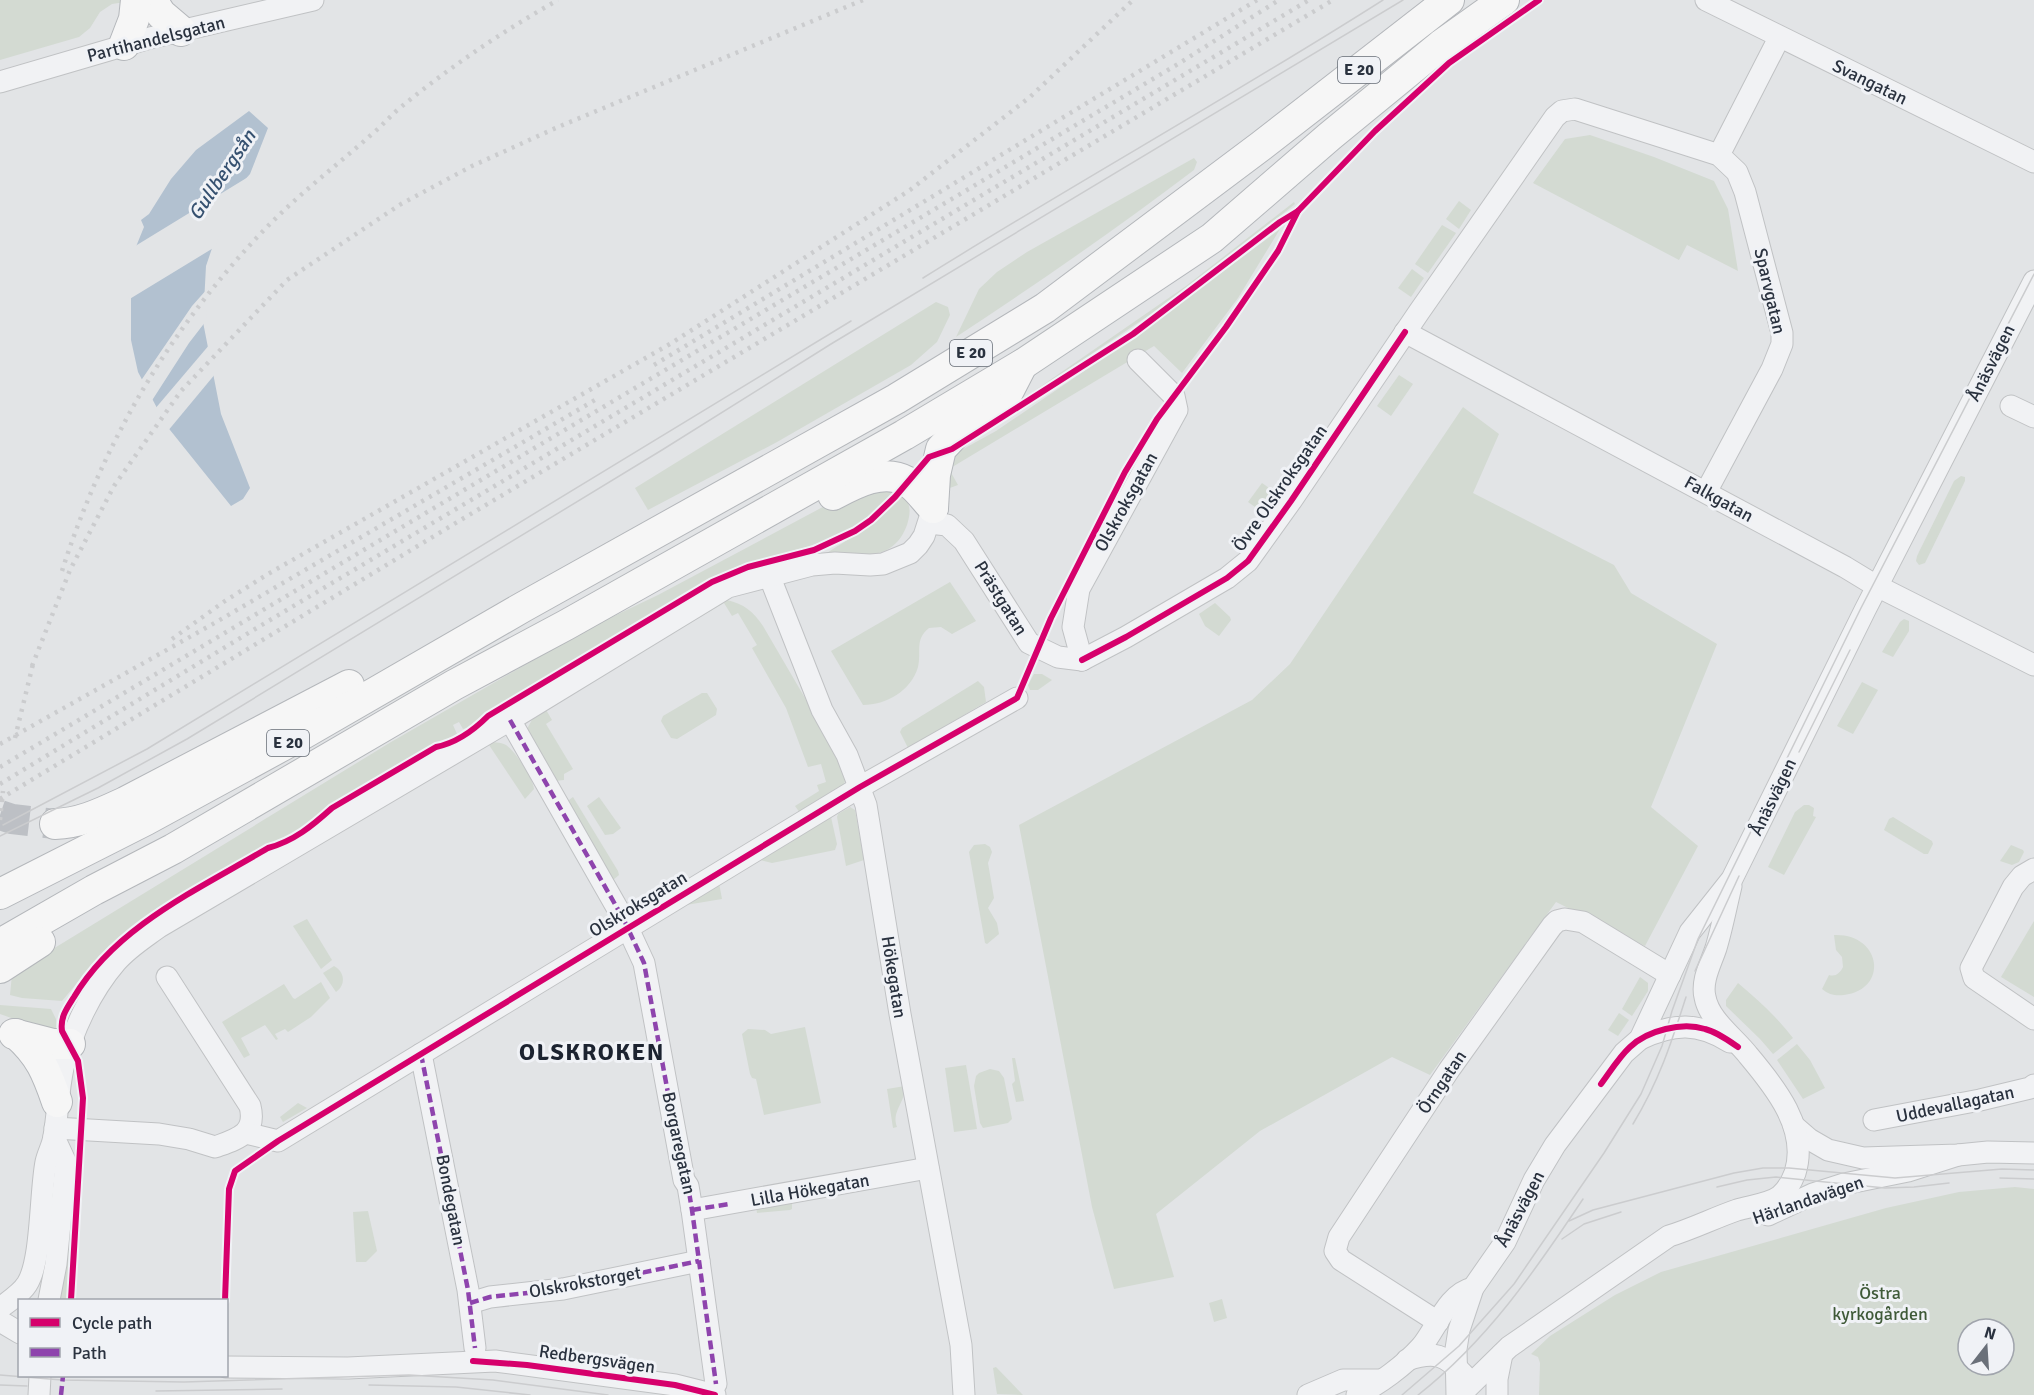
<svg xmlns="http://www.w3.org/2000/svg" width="2034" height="1395" viewBox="0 0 2034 1395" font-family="Signika,sans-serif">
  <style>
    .green { fill: #d3dad2; fill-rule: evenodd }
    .water { fill: #b2c1d0 }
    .pier { fill: #e2e4e6 }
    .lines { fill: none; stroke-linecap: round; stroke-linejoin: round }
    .highway-tunnel { stroke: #bdc0c5; stroke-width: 30; stroke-dasharray: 30 15; stroke-linecap: butt }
    .minor-casing { stroke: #c0c2c4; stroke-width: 23 }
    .highway-casing { stroke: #b4b7bb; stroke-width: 32 }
    .minor { stroke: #f1f2f4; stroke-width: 21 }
    .highway { stroke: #f6f6f6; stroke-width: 30 }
    .tram { stroke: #cbccce; stroke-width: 1.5 }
    .rail { stroke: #cbccce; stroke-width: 4.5; stroke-dasharray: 3 6; stroke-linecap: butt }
    .quiet { stroke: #8e44ad; stroke-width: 4.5; stroke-dasharray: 9 4.5; stroke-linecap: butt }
    .cycleway-casing { stroke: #f0f2f6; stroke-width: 10 }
    .cycleway { stroke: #d6006c; stroke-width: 6 }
    .labels { text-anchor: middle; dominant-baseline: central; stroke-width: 6; stroke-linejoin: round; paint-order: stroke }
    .shield { fill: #f0f2f6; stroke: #656c76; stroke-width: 1.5 }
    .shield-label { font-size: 16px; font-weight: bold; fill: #2a323f }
    .street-label { font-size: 18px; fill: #2a323f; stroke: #f0f2f6 }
    .park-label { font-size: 18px; fill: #3f5a38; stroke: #f0f2f6 }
    .water-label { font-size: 20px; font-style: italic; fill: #365170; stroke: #f0f2f6 }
    .district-label { font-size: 24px; font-weight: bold; letter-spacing: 1.5px; fill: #1c2330; stroke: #f0f2f6 }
  </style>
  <rect width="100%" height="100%" fill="#e2e4e6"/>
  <!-- green -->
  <g class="green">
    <polygon points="0,0 125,0 125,2 112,4 100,12 90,28 79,37 0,60"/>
    <polygon points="1590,135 1654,157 1714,181 1728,209 1738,271 1687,245 1679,260 1533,183 1565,139"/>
    <path d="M1194,158L1197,162L1194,170C1116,229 1037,284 956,337L979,289L997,272L1027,252Z"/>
    <polygon points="1459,201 1471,210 1459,229 1446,219"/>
    <polygon points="1294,202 1295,204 1290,208 1208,273 1151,314 972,434 1186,286"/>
    <polygon points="1442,225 1456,233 1428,273 1415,264"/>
    <polygon points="1280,229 1238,298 1182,373 1154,346 949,469 958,485 947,489 939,485 940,469 945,459 996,431 1143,331"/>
    <polygon points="1412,269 1424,278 1411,297 1398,288"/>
    <polygon points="936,302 948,307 950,315 937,342 911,365 777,442 648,510 635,488"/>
    <polygon points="1399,375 1413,384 1391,416 1377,406"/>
    <polygon points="1463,407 1499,434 1473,493 1614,565 1631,593 1717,644 1651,807 1698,846 1645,946 1556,902 1430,1075 1392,1057 1260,1131 1156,1214 1174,1277 1114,1289 1092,1207 1019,825 1252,700 1290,664"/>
    <polygon points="1961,476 1965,477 1965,481 1925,563 1919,565 1916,561 1917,556 1954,481"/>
    <polygon points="1262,483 1275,492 1262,512 1248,502"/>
    <path d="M895,489C841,557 780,544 711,578L488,712L471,727L463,729L459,722L453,725L457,734C442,744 424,749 408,759C383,775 357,789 333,805C307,821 297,835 266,845L136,924L98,958L62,1001L22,998L10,995L12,974L391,742L589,628L658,595L849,493Z"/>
    <path d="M902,493C911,504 911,512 907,525C893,563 858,556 825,554L865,529L883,514Z"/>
    <path d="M950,582L976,621L952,634L941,627L929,628C914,640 922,652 918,667C911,691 886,705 863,705L831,651Z"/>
    <path d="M727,600C744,604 753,611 763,626L833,746L846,779L843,786L800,813L795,806L819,791L817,785L826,782L821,764L808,767L786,708L752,648L757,645L738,613L732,616L724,603L545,708L552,720L546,724L573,769L564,774V780L555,781L551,779L528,741L527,729L534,716L557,698L721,601Z"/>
    <polygon points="1215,603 1230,617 1231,620 1219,636 1205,626 1199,614"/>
    <polygon points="1904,619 1909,621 1909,631 1893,657 1882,652 1900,622"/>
    <polygon points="1034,674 1042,674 1052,680 1038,690 1030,690 1028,685"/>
    <polygon points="978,681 984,687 986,702 908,748 900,732 902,728"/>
    <polygon points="1862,682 1878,690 1853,734 1837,726"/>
    <polygon points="702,693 707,693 717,709 716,715 677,739 671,738 661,721 663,716"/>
    <path d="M487,742C494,742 500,742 506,745C515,751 533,778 534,789L525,799Z"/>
    <polygon points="573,797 618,871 619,875 613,880 565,803"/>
    <polygon points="599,797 621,828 613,834 605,835 587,806"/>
    <polygon points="1804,805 1809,805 1814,808 1813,816 1816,817 1784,875 1768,867 1795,812"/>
    <polygon points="850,807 855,810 864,860 846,866 837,817 838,814"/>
    <polygon points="829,817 831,817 837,844 835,850 772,863 760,860"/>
    <polygon points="1893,817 1932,841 1933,844 1928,854 1924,854 1884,830 1889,819"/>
    <polygon points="985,844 990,847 992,852 988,863 994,898 988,908 997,923 999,934 987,944 985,943 969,852 974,845"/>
    <polygon points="2011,845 2023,850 2024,852 2019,862 2012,865 2000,861"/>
    <polygon points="719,883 722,899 686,905"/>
    <polygon points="307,919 332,960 321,969 293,926"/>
    <polygon points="2034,921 2034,997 2001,977"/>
    <path d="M1834,935C1881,933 1890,989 1844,995C1836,996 1829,995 1822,989L1829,975C1836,977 1840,973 1843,967L1842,957L1836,950Z"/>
    <path d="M334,966C345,972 346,985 336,992L323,973Z"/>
    <polygon points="1640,977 1648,983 1648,991 1632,1016 1622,1009"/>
    <polygon points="321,982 330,998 311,1017 288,1032 285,1029 275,1034 278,1039 276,1040 265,1025 241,1038 250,1055 244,1058 222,1022 284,984 293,998 295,999"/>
    <path d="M1738,983C1758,1000 1777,1017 1793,1038L1773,1054L1760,1039L1726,1006V1000Z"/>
    <polygon points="0,1005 51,1009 56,1019 56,1030 51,1032 0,1014"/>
    <polygon points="1619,1013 1629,1020 1618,1036 1608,1030"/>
    <polygon points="805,1027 821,1103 764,1115 756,1079 752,1078 750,1074 742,1034 748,1029 765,1030 771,1034"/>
    <polygon points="1797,1044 1810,1060 1825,1088 1803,1099 1777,1060"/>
    <polygon points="1012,1058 1015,1058 1024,1101 1016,1102 1012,1084 1015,1081"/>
    <polygon points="966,1065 977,1129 954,1132 945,1068"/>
    <polygon points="990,1069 999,1071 1004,1078 1012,1119 1008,1123 983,1128 980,1123 974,1086 976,1076 979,1073"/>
    <path d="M905,1086C906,1102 891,1111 897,1127L893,1128L887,1089Z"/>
    <polygon points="298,1103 307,1108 283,1122 280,1117"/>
    <path d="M2015,1187L2034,1189V1395H1539L1540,1363L1538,1357L1531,1354L1550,1336L1615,1295L1661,1272L1886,1208L1959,1192ZM1968,1329H2004V1365H1968Z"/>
    <polygon points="72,1194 67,1300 56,1300"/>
    <polygon points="792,1201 792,1209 790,1210 757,1213 756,1206"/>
    <polygon points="368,1211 377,1251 366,1262 356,1262 353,1212"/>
    <polygon points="1222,1299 1227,1318 1214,1322 1209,1303"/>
    <polygon points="996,1367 1023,1395 997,1394 993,1368"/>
  </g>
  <!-- water -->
  <polygon class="water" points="249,111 268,128 250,174 229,198 206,266 203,322 221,414 250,488 243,499 231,506 166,425 138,372 131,340 131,299 133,254 144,227 141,220 149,214 171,179 196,150"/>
  <!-- pier -->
  <g class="pier">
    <polygon points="253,174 232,200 215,247 128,300 130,254 132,248"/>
    <polygon points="208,288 206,321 189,343 151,402 140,382 192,306"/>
    <polygon points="210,344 216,373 167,432 154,410"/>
  </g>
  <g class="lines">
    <!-- highway-tunnel -->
    <polyline class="highway-tunnel" points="0,815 12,819 55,824"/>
    <defs>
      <g id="minor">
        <polyline points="1706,0 2034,162"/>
        <polyline points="0,82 150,38 313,0"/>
        <polyline points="1719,155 1779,38"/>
        <polyline points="1405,332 1845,567 1873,584 2034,665"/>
        <polyline points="2011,406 2034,417"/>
        <polyline points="929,523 947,525 964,541 1029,643 1058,657 1082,660"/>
        <polyline points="769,575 822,710 847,755 866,805 900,1014 961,1345 964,1395"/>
        <polyline points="1082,660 1126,637 1227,578 1248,561 1291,501 1419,312 1555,117 1562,111 1575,109 1719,155 1737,172 1745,192 1782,333 1782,344 1772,369 1706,492"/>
        <polyline points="1082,660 1073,627 1079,589 1177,410 1174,396 1138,360"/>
        <polyline points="510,720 624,920 644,963 684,1180 688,1186 692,1210 716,1384"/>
        <polyline points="2034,869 2022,876 2013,887 1971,968 1974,978 2034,1019"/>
        <path d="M1640,1039C1674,1023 1698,1022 1730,1042"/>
        <polyline points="421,1054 468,1290 475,1348"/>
        <polyline points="1874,1120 1980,1100 2030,1088 2034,1085"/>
        <polyline points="1794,1126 1809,1139 1828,1150 1863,1158 1958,1155 1988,1152 2034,1153"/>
        <path d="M55,1128L159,1134L189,1139L215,1147C237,1139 257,1134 250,1106L167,977"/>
        <polyline points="246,1133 278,1141 860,787 1017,698"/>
        <polyline points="692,1210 928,1168"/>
        <polyline points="1768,1215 1813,1194 1844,1184 1908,1171 1958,1155"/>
        <polyline points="49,1300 56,1264 66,1163 54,1137"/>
        <polyline points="470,1303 490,1297 563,1289 699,1261"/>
        <path d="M0,1308C9,1301 21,1294 27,1284C42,1261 40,1192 46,1162C48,1153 53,1145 54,1136C58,1113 58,1091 63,1068C72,1031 91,991 116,962C128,948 144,938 159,927L510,720L728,587L812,565L835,563L870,565L883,564L910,553L918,545L924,536L933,508"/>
        <polyline points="0,1321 20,1333"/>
        <polyline points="1438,1322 1341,1260 1335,1251 1339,1237 1449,1070 1552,926 1557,921 1565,919 1583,922 1670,975"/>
        <path d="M1407,1360C1434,1351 1445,1354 1464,1375"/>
        <polyline points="226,1367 348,1368 495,1361 675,1385 715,1395"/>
        <polyline points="39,1395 40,1376"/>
        <polyline points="1308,1395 1343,1380 1381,1380"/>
        <path d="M1357,1395C1378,1385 1405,1365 1421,1347C1437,1328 1447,1294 1473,1288"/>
        <polyline points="1457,1395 1456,1349 1459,1330 1473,1288 1505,1242 1534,1180 1555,1145 1624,1053 1640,1039 1690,932 1732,879 1865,610 2034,281"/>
        <path d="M1460,1395L1509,1347L1669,1236C1692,1229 1714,1218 1737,1210C1750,1206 1770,1204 1780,1196C1787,1190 1792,1181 1795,1173C1809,1129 1775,1087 1748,1055C1734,1037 1709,1020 1705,997C1701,981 1711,963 1716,948C1722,928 1726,907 1731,886"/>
        <polyline points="1497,1395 1497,1379 1502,1354"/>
      </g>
      <g id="highway">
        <polyline points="152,0 161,14 181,31"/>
        <polyline points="124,45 134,19 136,0"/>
        <path d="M833,495C854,484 883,468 906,481C916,486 925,500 933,508"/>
        <polyline points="933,508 935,475 941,449 955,434 1004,400 1022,365"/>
        <path d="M55,824C81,823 101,813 125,802L349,685"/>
        <polyline points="0,894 146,820 291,741 523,607 896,399 1045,308 1261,146 1449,0"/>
        <polyline points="0,944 94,890 173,849 454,685 566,625 904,435 1023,364 1212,238 1330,136 1441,45 1504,0"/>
        <polyline points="0,968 40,942"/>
        <polyline points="14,1034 53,1044 70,1044"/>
        <path d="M16,1034C40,1055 47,1073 57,1102"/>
      </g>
    </defs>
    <!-- minor casing -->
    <use href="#minor" class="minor-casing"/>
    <!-- highway casing -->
    <use href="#highway" class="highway-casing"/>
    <!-- minor -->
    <use href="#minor" class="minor"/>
    <!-- highway -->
    <use href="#highway" class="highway"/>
    <!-- tram -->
    <g class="tram">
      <path d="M923,278C1075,183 1232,96 1383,0"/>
      <polyline points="1799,752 1850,650"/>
      <polyline points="3,825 147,749 851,321"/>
      <polyline points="0,836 98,788 187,739 662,450 831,344 1403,0"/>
      <polyline points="1695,971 1739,876"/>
      <path d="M1633,1124C1659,1081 1671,1044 1686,997"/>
      <polyline points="2000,1178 2034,1179"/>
      <polyline points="1717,1187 1747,1180 1776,1177 1885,1188 1914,1187 1949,1183"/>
      <polyline points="1569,1221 1593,1210 1734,1173 1763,1168 1789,1168 1895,1178 2002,1169 2034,1170"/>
      <polyline points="1562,1239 1584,1224 1621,1212"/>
      <polyline points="0,1375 62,1380 184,1382 409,1375 493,1380 608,1395"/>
      <polyline points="0,1385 27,1386"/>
      <polyline points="369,1385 456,1387 530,1395"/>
      <polyline points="156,1391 282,1389"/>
      <polyline points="1402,1395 1459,1346 1514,1284 1604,1153 1641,1094 1662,1046 1672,1011 1698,939 1861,608 2034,274"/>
      <path d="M1418,1395C1487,1341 1535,1271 1583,1199"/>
    </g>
    <!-- rail -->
    <g class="rail">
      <polyline points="654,365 1257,0"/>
      <path d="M62,571C103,442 172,325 266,228C299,194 336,166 371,135C382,126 390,116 401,107C450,67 503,31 558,0"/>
      <polyline points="172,639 225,601 268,574 670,344 910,190 1030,97 1133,0"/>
      <polyline points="32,666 70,570 114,486 181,391 287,280 401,204 472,166 558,127 863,0"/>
      <polyline points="15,738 34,660"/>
      <polyline points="0,744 218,621 595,400"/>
      <polyline points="0,767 1178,64 1279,0"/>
      <polyline points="0,784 260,626 1309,0"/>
      <polyline points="0,799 459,521 1333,0"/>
      <polyline points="0,820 3,791"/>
    </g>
    <!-- quiet -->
    <g class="quiet">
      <polyline points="510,720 624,920 644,963 684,1180 688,1186 692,1210 716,1384"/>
      <polyline points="421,1054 468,1290 475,1348"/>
      <polyline points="692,1210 729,1204"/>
      <polyline points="470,1303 490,1297 563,1289 699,1261"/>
      <polyline points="61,1395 63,1376"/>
    </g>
    <defs>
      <g id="cycleway">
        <polyline points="1082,660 1126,637 1227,578 1248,561 1291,501 1405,332"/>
        <path d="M1601,1084C1610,1072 1619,1057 1630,1047C1648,1030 1682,1022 1705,1029C1717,1032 1728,1040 1738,1047"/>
        <path d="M71,1300L83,1098L78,1061L62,1031C60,1017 67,1008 74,997C116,926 199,889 268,848C294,841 312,826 332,808L436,747C456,743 474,730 488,716L712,582L748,567L814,550L855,531L871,520L895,497L929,457L952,449L1133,334L1280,222L1298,211L1375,131L1449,63L1539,0"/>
        <polyline points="225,1300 229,1189 235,1171 278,1141 860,787 1017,698 1051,618 1125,472 1157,419 1226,327 1278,251 1298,211"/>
        <polyline points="473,1361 527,1365 675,1385 715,1395"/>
      </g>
    </defs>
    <!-- cycleway casing -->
    <use href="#cycleway" class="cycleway-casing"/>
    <!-- cycleway -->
    <use href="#cycleway" class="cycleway"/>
  </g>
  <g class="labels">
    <!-- shield labels -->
    <g class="shield">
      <rect x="1338" y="57" width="42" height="26" rx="4.5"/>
      <rect x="950" y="340" width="42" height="26" rx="4.5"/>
      <rect x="267" y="730" width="42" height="26" rx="4.5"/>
    </g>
    <g class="shield-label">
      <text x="1359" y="70">E 20</text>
      <text x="971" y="353">E 20</text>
      <text x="288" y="743">E 20</text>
    </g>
    <!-- street labels -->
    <g class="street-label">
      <text transform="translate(156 39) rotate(-14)">Partihandelsgatan</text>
      <text transform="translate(1870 82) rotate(26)">Svangatan</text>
      <text transform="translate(1770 291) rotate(77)">Sparvgatan</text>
      <text transform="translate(1991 363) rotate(-63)">Ånäsvägen</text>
      <text transform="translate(1280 488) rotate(-55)">Övre Olskroksgatan</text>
      <text transform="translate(1719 499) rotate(29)">Falkgatan</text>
      <text transform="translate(1126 502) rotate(-61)">Olskroksgatan</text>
      <text transform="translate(1001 598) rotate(58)">Prästgatan</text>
      <text transform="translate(1773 797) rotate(-64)">Ånäsvägen</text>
      <text transform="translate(638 904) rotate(-31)">Olskroksgatan</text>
      <text transform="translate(894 977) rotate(81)">Hökegatan</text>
      <text transform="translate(1442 1082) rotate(-56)">Örngatan</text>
      <text transform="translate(1955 1104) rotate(-12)">Uddevallagatan</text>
      <text transform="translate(679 1143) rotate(78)">Borgaregatan</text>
      <text transform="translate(810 1190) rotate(-10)">Lilla Hökegatan</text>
      <text transform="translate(451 1200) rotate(79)">Bondegatan</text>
      <text transform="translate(1808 1200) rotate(-19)">Härlandavägen</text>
      <text transform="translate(1520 1209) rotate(-62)">Ånäsvägen</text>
      <text transform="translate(585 1282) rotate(-10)">Olskrokstorget</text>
      <text transform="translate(597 1359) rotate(8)">Redbergsvägen</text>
    </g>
    <!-- park labels -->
    <g class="park-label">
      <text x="1880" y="1293">Östra<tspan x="1880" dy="21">kyrkogården</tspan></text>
    </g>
    <!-- water labels -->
    <g class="water-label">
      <text transform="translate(222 175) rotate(-56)">Gullbergsån</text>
    </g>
    <!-- district labels -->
    <g class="district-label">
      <text x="592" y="1052">OLSKROKEN</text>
    </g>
  </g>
  <!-- legend -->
  <rect x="18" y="1299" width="210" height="78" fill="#f0f2f6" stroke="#a1a5ad" stroke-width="1.5"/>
  <rect x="30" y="1318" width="30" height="9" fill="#d6006c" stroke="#a1a5ad" stroke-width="1.5"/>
  <text x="72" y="1329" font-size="18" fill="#2a323f">Cycle path</text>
  <rect x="30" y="1348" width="30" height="9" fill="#8e44ad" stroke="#a1a5ad" stroke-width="1.5"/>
  <text x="72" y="1359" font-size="18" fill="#2a323f">Path</text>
  <!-- north arrow -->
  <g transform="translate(1986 1347) rotate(17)"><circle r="28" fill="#f0f2f6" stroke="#a1a5ad" stroke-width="1.5"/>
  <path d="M0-4.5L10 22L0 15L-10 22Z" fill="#6a7079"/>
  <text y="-9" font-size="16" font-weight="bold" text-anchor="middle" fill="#2a323f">N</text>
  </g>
</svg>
